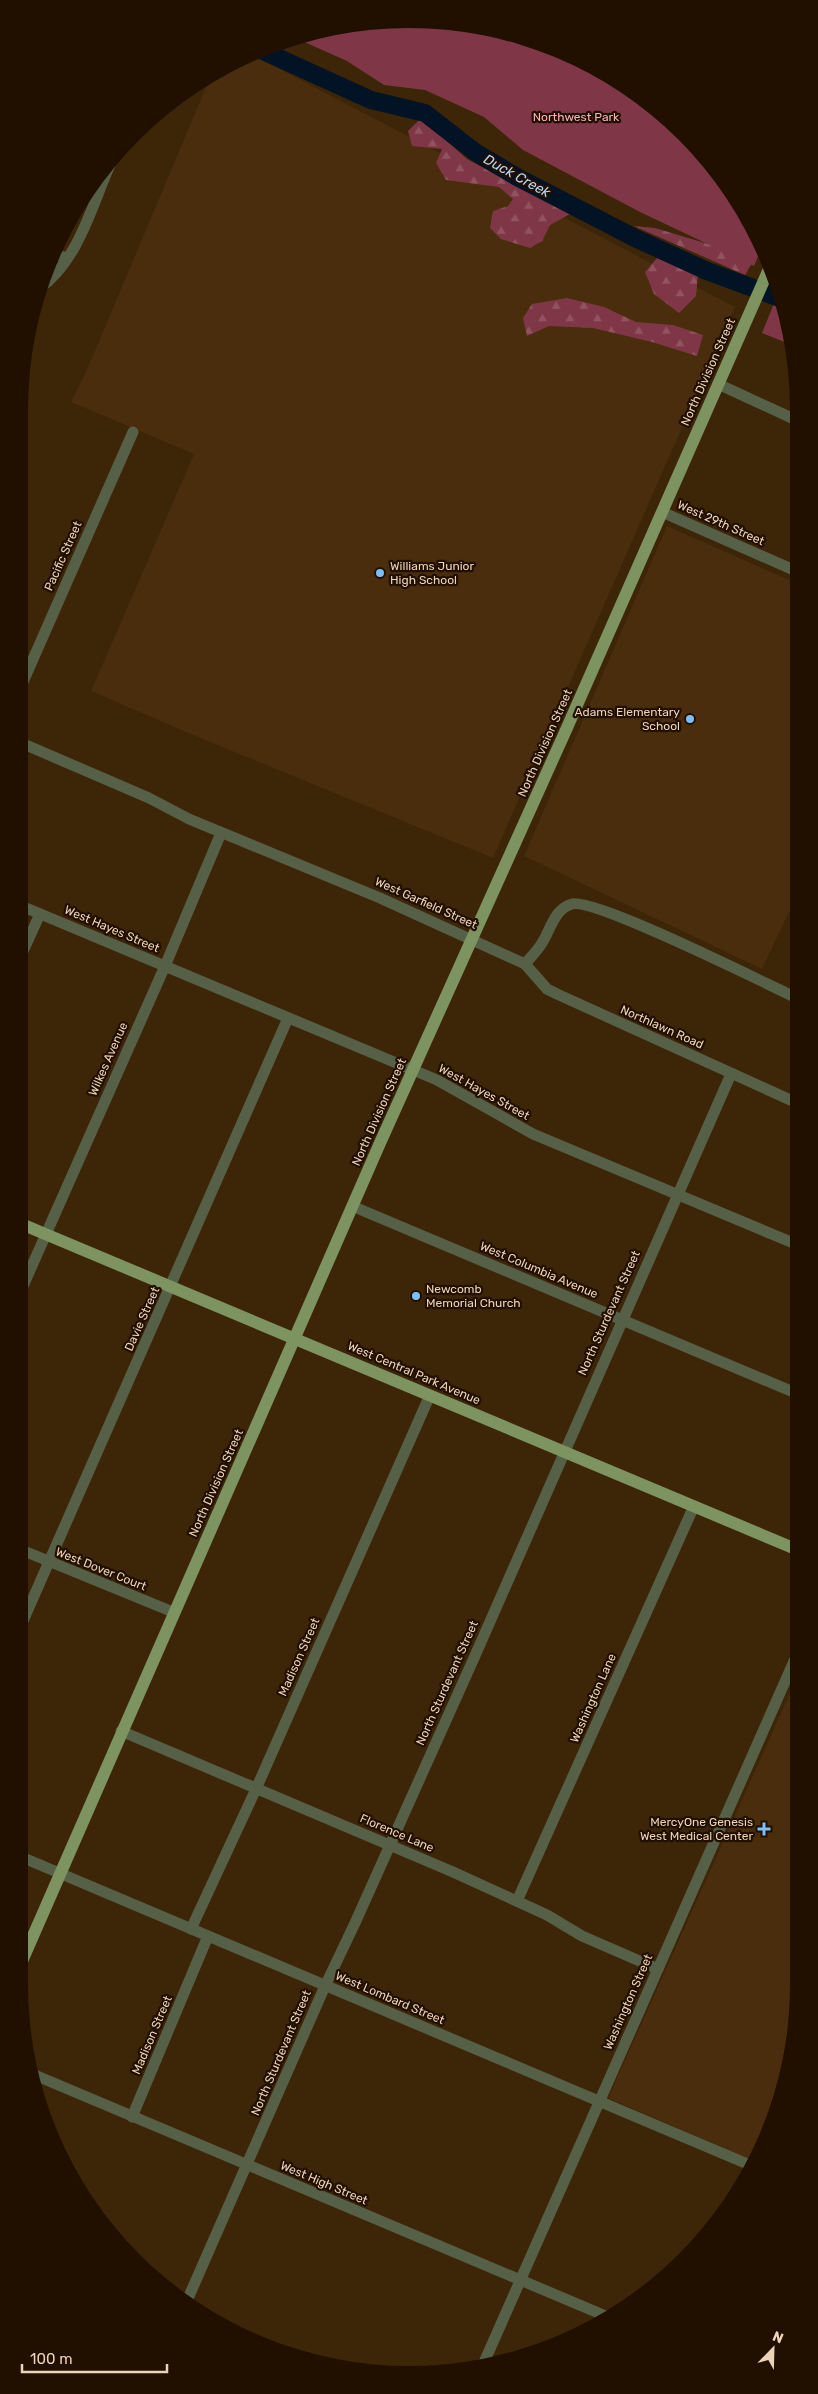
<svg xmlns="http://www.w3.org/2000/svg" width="818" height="2394" viewBox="0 0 818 2394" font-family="Rubik,sans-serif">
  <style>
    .built { fill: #492d0c }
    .forest { fill: url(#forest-firs) }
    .park { fill: #7f3748 }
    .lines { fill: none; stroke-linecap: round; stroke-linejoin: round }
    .river { stroke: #011325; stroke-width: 18 }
    .minor { stroke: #556047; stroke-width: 11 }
    .major { stroke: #7d9460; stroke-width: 12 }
    .poi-dot { fill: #7dbef9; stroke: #210f00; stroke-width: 2 }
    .labels { text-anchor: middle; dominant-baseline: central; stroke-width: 4.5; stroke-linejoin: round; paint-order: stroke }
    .park-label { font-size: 12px; fill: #fbb2be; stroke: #210f00 }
    .street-label { font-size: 12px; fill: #edd3b8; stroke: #210f00 }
    .poi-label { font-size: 12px; fill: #edd3b8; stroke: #210f00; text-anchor: start }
    .water-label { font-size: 14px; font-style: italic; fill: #b6d8f9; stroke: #210f00 }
  </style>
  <defs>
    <pattern id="forest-firs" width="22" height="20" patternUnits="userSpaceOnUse" patternTransform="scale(1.25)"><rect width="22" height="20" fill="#7f3748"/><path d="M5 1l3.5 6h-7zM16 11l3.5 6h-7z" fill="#915360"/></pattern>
  </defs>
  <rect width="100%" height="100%" fill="#3d2508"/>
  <!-- built -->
  <g class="built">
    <polygon points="251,54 735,307 493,858 193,735 91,691 194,454 71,402 89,365 212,73"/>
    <polygon points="667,526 796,583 797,915 789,912 762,969 524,856"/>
    <polygon points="799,1673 799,1985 786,2086 752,2160 608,2098"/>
  </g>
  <!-- forest -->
  <g class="forest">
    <polygon points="421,118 467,159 570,214 550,225 542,241 530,248 501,239 490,228 493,211 508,206 513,199 499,187 446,180 436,163 442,149 412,146 408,131"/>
    <polygon points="634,226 655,228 755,258 745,275"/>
    <polygon points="657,258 698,274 696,296 679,313 654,294 645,272"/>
    <polygon points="567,298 604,307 636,322 673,325 703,335 697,356 652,342 593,328 549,326 527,336 523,318 532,304"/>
  </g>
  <!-- park -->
  <g class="park">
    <polygon points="434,20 510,32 604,71 702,151 759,237 762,247 754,266 640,212 523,150 484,117 425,90 384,85 347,61 293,37 358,22"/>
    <polygon points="777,296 792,345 762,333"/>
  </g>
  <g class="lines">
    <!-- river -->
    <polyline class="river" points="261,50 371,100 425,113 475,152 517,177 637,239 707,271 777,297"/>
    <!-- minor -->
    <g class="minor">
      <polyline points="53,254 67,258"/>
      <path d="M40,288C81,258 93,200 114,156"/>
      <polyline points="718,384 796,420"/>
      <polyline points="662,512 796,571"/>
      <polyline points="19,691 133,432"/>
      <polyline points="19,742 149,798 189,819 380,898 525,964 547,989 557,994 797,1103"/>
      <polyline points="19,905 437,1080 533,1134 798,1245"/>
      <polyline points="19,960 40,914"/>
      <path d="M525,964C530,958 536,952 540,946C550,933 553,909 572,904C596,898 764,983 797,998"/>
      <polyline points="352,1206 798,1394"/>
      <polyline points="19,1295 165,966 221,833"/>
      <polyline points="19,1549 173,1612"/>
      <polyline points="19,1630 288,1018"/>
      <polyline points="121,1731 453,1872 547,1915 582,1936 658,1969"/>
      <polyline points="19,1856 750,2165"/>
      <polyline points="517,1901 694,1506"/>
      <polyline points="191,1929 256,1789 430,1395"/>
      <polyline points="30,2073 608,2317"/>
      <polyline points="132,2117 208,1936"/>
      <polyline points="186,2303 325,1986 355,1923 474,1658 731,1074"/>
      <polyline points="482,2367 799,1650"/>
    </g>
    <!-- major -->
    <g class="major">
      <polyline points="19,1223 798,1550"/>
      <polyline points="19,1968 380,1143 566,730 769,269"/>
    </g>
  </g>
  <!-- markers -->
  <g class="poi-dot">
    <circle cx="380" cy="573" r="5"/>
    <circle cx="690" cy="719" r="5"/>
    <circle cx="416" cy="1296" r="5"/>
    <path d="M761.5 1821.5h5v5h5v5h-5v5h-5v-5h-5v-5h5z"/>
  </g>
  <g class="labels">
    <!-- park labels -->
    <g class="park-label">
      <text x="576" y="117">Northwest Park</text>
    </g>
    <!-- street labels -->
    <g class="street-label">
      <text transform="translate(708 372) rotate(-66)">North Division Street</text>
      <text transform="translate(721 523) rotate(24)">West 29th Street</text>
      <text transform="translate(63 556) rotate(-66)">Pacific Street</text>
      <text transform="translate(545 743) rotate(-66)">North Division Street</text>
      <text transform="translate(426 903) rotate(24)">West Garfield Street</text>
      <text transform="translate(112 929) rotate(23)">West Hayes Street</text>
      <text transform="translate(662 1027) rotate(24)">Northlawn Road</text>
      <text transform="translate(108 1059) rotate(-66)">Wilkes Avenue</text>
      <text transform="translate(484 1092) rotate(29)">West Hayes Street</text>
      <text transform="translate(379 1112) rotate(-66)">North Division Street</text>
      <text transform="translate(539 1270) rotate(23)">West Columbia Avenue</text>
      <text transform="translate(609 1313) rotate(-66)">North Sturdevant Street</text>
      <text transform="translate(142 1319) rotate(-66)">Davie Street</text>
      <text transform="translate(414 1373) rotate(23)">West Central Park Avenue</text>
      <text transform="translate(216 1483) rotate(-66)">North Division Street</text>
      <text transform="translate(101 1569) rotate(22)">West Dover Court</text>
      <text transform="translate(299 1657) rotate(-66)">Madison Street</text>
      <text transform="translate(447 1683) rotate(-66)">North Sturdevant Street</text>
      <text transform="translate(593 1698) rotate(-66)">Washington Lane</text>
      <text transform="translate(397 1833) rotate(23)">Florence Lane</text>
      <text transform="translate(390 1998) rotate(23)">West Lombard Street</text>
      <text transform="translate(628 2002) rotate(-66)">Washington Street</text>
      <text transform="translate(152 2035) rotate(-67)">Madison Street</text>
      <text transform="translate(281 2053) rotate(-67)">North Sturdevant Street</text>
      <text transform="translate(324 2183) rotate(23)">West High Street</text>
    </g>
    <!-- poi labels -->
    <g class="poi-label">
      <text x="390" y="566">Williams Junior<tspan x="390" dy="14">High School</tspan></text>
      <text x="680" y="712" text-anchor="end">Adams Elementary<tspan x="680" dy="14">School</tspan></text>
      <text x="426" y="1289">Newcomb<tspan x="426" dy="14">Memorial Church</tspan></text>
      <text x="753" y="1822" text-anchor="end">MercyOne Genesis<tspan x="753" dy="14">West Medical Center</tspan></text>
    </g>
    <!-- water labels -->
    <g class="water-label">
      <text transform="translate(517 176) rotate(29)">Duck Creek</text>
    </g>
  </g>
  <!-- crop -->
  <path d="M0 0H818V2394H0ZM409 28H409A381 381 0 0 1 790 409V1985A381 381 0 0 1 409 2366H409A381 381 0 0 1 28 1985V409A381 381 0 0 1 409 28Z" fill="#210f00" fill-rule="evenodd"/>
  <!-- north arrow -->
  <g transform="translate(773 2349) rotate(23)" stroke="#210f00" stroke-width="4" paint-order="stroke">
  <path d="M0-4L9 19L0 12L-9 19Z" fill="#edd3b8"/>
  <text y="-8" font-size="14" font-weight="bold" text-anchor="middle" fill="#edd3b8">N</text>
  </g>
  <!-- scale -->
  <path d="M22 2364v8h145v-8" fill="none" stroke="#edd3b8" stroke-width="2.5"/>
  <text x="30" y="2364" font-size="15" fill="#edd3b8" stroke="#210f00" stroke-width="4" paint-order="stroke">100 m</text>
</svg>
